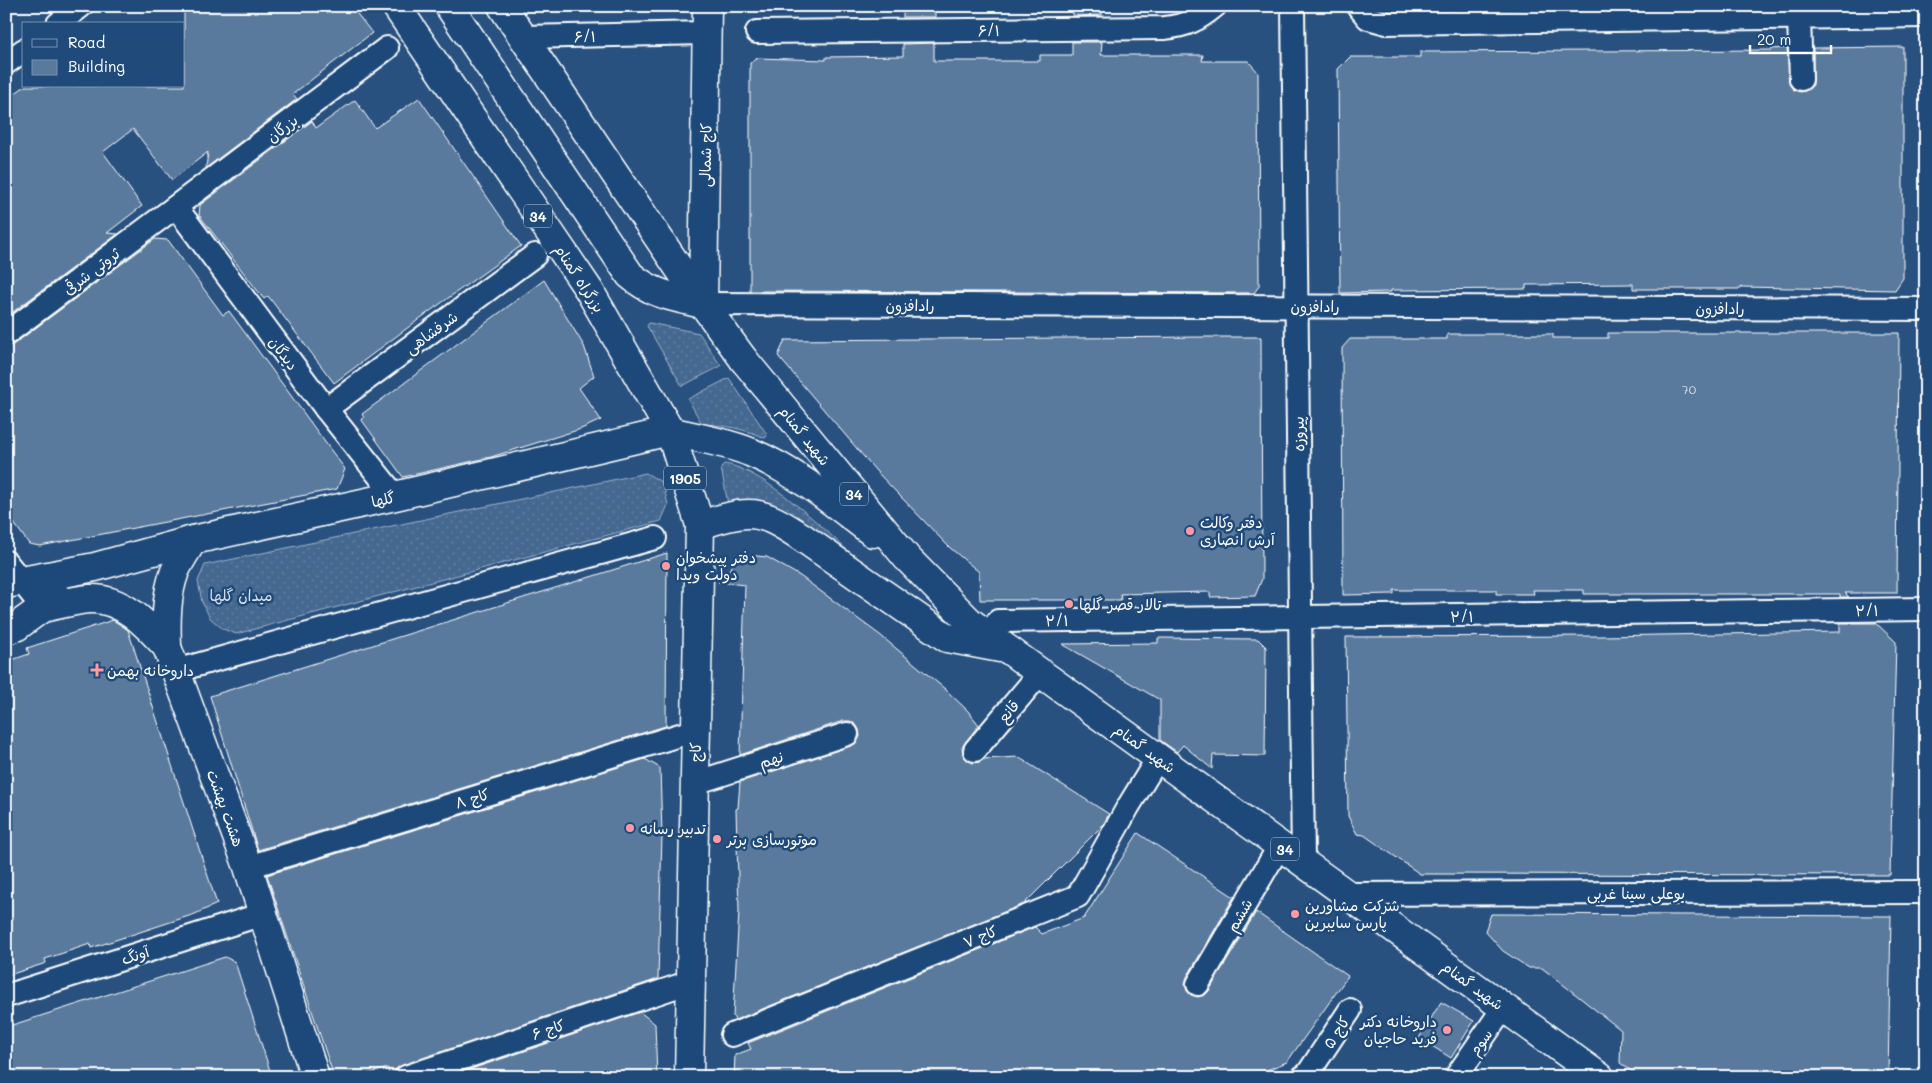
<svg xmlns="http://www.w3.org/2000/svg" width="1932" height="1083" viewBox="0 0 1932 1083" font-family="Mali,'Playpen Sans Arabic',sans-serif">
  <style>
    .garden { fill: url(#garden-dots); stroke: #a2b4c8 }
    .building { fill: #5a7a9d; stroke: #fff }
    .lines { fill: none; stroke-linecap: round; stroke-linejoin: round }
    .street-casing { stroke: #fff; stroke-width: 26 }
    .secondary-casing { stroke: #fff; stroke-width: 31 }
    .primary-casing { stroke: #fff; stroke-width: 31 }
    .highway-casing { stroke: #fff; stroke-width: 31 }
    .street { stroke: #1f4a7a; stroke-width: 22 }
    .secondary { stroke: #1f4a7a; stroke-width: 28 }
    .primary { stroke: #1f4a7a; stroke-width: 28 }
    .highway { stroke: #1f4a7a; stroke-width: 28 }
    .poi-dot { fill: #ff9aa2; stroke: #1f4a7a; stroke-width: 2 }
    .labels { text-anchor: middle; dominant-baseline: central; stroke-width: 5; stroke-linejoin: round; paint-order: stroke }
    .number-label { font-size: 12px; fill: #d6dee6 }
    .shield { fill: #1f4a7a; stroke: #bcc9d7; stroke-width: 1 }
    .shield-label { font-size: 14px; font-weight: bold; fill: #fff }
    .street-label { font-size: 15px; fill: #fff; stroke: #1f4a7a }
    .poi-label { font-size: 15px; fill: #fff; stroke: #1f4a7a; text-anchor: start }
    .park-label { font-size: 15px; fill: #dae1e9; stroke: #1f4a7a }
  </style>
  <defs>
    <pattern id="garden-dots" width="8" height="8" patternUnits="userSpaceOnUse" patternTransform="scale(1.25)"><rect width="8" height="8" fill="#446890"/><path d="M2 2h.1M6 6h.1" fill="none" stroke="#607fa1" stroke-width="1.8" stroke-linecap="round"/></pattern>
  </defs>
  <rect width="100%" height="100%" fill="#28517f"/>
  <filter id="ink" filterUnits="userSpaceOnUse"><feTurbulence type="fractalNoise" baseFrequency=".02" numOctaves="2"/><feDisplacementMap in="SourceGraphic" scale="10" xChannelSelector="R" yChannelSelector="G"/><feConvolveMatrix kernelMatrix="1 2 1 2 8 2 1 2 1" color-interpolation-filters="sRGB"/></filter>
  <g filter="url(#ink)">
    <!-- garden -->
    <g class="garden">
      <polygon points="649,323 699,333 721,366 682,386 647,326"/>
      <path d="M729,378L766,433L767,436L765,438C745,429 725,425 702,424L688,399Z"/>
      <path d="M724,464C767,469 840,544 873,575L729,509L721,468Z"/>
      <polygon points="646,473 663,483 668,505 661,521 236,634 223,629 210,618 202,602 198,581 205,565"/>
    </g>
    <!-- building -->
    <g class="building">
      <polygon points="184,6 351,6 372,33 293,94 297,99 206,168 208,152 172,180 133,129 103,152 142,206 107,233 118,234 6,317 6,100 25,86 184,86"/>
      <rect x="903" y="6" width="32" height="11"/>
      <polygon points="1073,6 1102,6 1102,15 1073,16"/>
      <polygon points="1072,42 1102,42 1101,55 1203,55 1202,61 1248,61 1258,72 1259,286 1254,293 750,291 750,63 757,58 826,60 826,57 903,56 903,44 934,43 934,61 1040,61 1040,55 1072,55"/>
      <polygon points="1903,47 1903,278 1895,290 1741,287 1741,289 1633,289 1633,284 1526,285 1526,289 1391,290 1391,292 1340,293 1338,69 1350,57 1420,57 1420,52 1772,50 1772,49 1787,48 1790,85 1794,90 1801,92 1807,90 1813,85 1813,48"/>
      <polygon points="419,98 521,246 426,314 334,383 268,296 264,299 199,215 200,205 312,121 316,128 355,100 375,128"/>
      <polygon points="155,239 168,240 223,315 229,311 330,449 345,469 337,489 40,546 29,544 6,512 6,347 14,344"/>
      <polygon points="544,280 584,346 594,376 579,388 601,420 581,429 491,457 403,477 361,419 364,418 362,414"/>
      <polygon points="1608,333 1899,333 1897,593 1845,593 1849,597 1840,597 1840,594 1584,594 1584,590 1533,590 1534,594 1496,594 1496,590 1394,590 1394,594 1343,595 1342,348 1350,339 1447,339 1447,334 1553,334 1553,338 1608,338"/>
      <polygon points="1208,337 1261,337 1262,579 1255,596 1210,597 1210,592 1120,594 1121,600 980,600 979,572 949,547 876,471 778,356 785,340"/>
      <polygon points="667,553 666,726 258,850 210,696"/>
      <polygon points="745,556 757,556 767,557 800,576 880,635 945,689 968,711 979,725 962,747 963,755 967,760 973,763 979,762 984,759 1018,757 1109,814 1103,825 1024,904 735,1020 733,1016 739,911 736,809 738,808 740,782 851,746 857,742 860,736 859,730 856,725 850,721 843,721 740,755 745,585 718,582 739,558"/>
      <polygon points="113,620 128,630 217,904 195,914 91,948 90,944 45,959 46,963 6,976 6,662 29,654 27,648"/>
      <polygon points="1840,623 1876,623 1896,642 1890,875 1420,874 1364,835 1357,834 1348,816 1346,637 1601,636 1840,632"/>
      <polygon points="1158,638 1258,639 1266,647 1265,756 1213,755 1212,769 1183,745 1177,752 1160,740 1160,700 1062,644 1158,643"/>
      <polygon points="645,759 660,768 662,835 658,979 402,1065 396,1069 393,1077 389,1077 388,1068 358,1077 334,1077 267,875"/>
      <polygon points="1138,833 1234,897 1187,977 1185,984 1187,991 1191,995 1198,997 1205,995 1209,991 1256,912 1348,976 1287,1062 1249,1077 734,1077 735,1055 751,1049 748,1043 1035,927 1042,934 1084,918"/>
      <polygon points="1491,914 1891,916 1888,1077 1640,1077 1620,1063 1621,1030 1542,968 1529,968 1503,951 1485,931"/>
      <polygon points="225,957 235,962 272,1077 6,1077 6,1027"/>
      <polygon points="1441,1002 1474,1021 1451,1058 1419,1038"/>
      <polygon points="640,1012 655,1024 657,1077 448,1077"/>
    </g>
    <g class="lines">
      <defs>
        <g id="street">
          <polyline points="1293,6 1303,862"/>
          <polyline points="1358,6 1368,18 1386,23 1926,16"/>
          <polyline points="1799,17 1801,79"/>
          <polyline points="58,24 81,6"/>
          <path d="M757,32L1164,28C1186,26 1198,20 1215,6"/>
          <polyline points="523,37 706,33"/>
          <polyline points="6,63 24,50"/>
          <polyline points="176,207 326,409 395,496"/>
          <polyline points="703,304 1926,309"/>
          <polyline points="6,334 387,48"/>
          <polyline points="326,409 535,255"/>
          <polyline points="6,562 43,608"/>
          <polyline points="998,621 1926,609"/>
          <polyline points="175,671 655,538"/>
          <polyline points="975,750 1041,672"/>
          <polyline points="695,783 847,734"/>
          <polyline points="248,867 696,730"/>
          <polyline points="1346,894 1926,892"/>
          <polyline points="1198,984 1280,845"/>
          <polyline points="6,996 263,914"/>
          <polyline points="732,1035 1078,896 1128,807 1158,758"/>
          <polyline points="406,1077 690,982"/>
          <polyline points="1303,1077 1307,1075 1350,1010"/>
          <polyline points="1456,1077 1504,1007"/>
        </g>
        <g id="secondary">
          <polyline points="703,304 707,6"/>
          <path d="M193,540C187,550 180,560 175,571C166,595 166,621 167,647L248,867L315,1077"/>
          <polyline points="6,584 95,567 193,540 395,496 670,431"/>
          <path d="M43,608C58,605 74,600 89,599C122,597 147,625 167,647"/>
          <polyline points="6,630 16,627 57,597"/>
          <polyline points="689,1077 700,525"/>
        </g>
        <g id="primary">
          <polyline points="744,360 907,558 970,622 1600,1077"/>
          <path d="M670,431L700,525C751,509 758,508 803,538L947,638L1000,648"/>
          <path d="M670,431C697,438 727,442 752,453C797,472 835,504 873,533"/>
        </g>
        <g id="highway">
          <polyline points="396,6 589,290 670,431"/>
          <path d="M449,6L630,275C653,295 674,297 703,304"/>
          <polyline points="502,6 703,304 744,360"/>
        </g>
      </defs>
      <!-- street casing -->
      <use href="#street" class="street-casing"/>
      <!-- secondary casing -->
      <use href="#secondary" class="secondary-casing"/>
      <!-- primary casing -->
      <use href="#primary" class="primary-casing"/>
      <!-- highway casing -->
      <use href="#highway" class="highway-casing"/>
      <!-- street -->
      <use href="#street" class="street"/>
      <!-- secondary -->
      <use href="#secondary" class="secondary"/>
      <!-- primary -->
      <use href="#primary" class="primary"/>
      <!-- highway -->
      <use href="#highway" class="highway"/>
    </g>
  </g>
  <!-- markers -->
  <g class="poi-dot">
    <circle cx="1190" cy="531" r="5"/>
    <circle cx="666" cy="566" r="5"/>
    <circle cx="1069" cy="604" r="5"/>
    <path d="M94.5 662.5h5v5h5v5h-5v5h-5v-5h-5v-5h5z"/>
    <circle cx="630" cy="828" r="5"/>
    <circle cx="717" cy="839" r="5"/>
    <circle cx="1295" cy="914" r="5"/>
    <circle cx="1447" cy="1030" r="5"/>
  </g>
  <g class="labels">
    <!-- number labels -->
    <g class="number-label">
      <text x="1689" y="389">70</text>
    </g>
    <!-- shield labels -->
    <g class="shield">
      <rect x="524" y="204.5" width="28" height="23" rx="4"/>
      <rect x="664" y="466.5" width="42" height="23" rx="4"/>
      <rect x="840" y="482.5" width="28" height="23" rx="4"/>
      <rect x="1271" y="837.5" width="28" height="23" rx="4"/>
    </g>
    <g class="shield-label">
      <text x="538" y="216">34</text>
      <text x="685" y="478">1905</text>
      <text x="854" y="494">34</text>
      <text x="1285" y="849">34</text>
    </g>
    <!-- street labels -->
    <g class="street-label">
      <text transform="translate(989 30) rotate(-1)">۶/۱</text>
      <text transform="translate(585 36) rotate(-1)">۶/۱</text>
      <text transform="translate(282 128) rotate(-37)">بزرگان</text>
      <text transform="translate(705 155) rotate(-89)">کاج شمالی</text>
      <text transform="translate(91 271) rotate(-37)">ثروتی شرقی</text>
      <text transform="translate(580 278) rotate(57)">بزرگراه گمنام</text>
      <text x="910" y="305">رادافزون</text>
      <text x="1315" y="306">رادافزون</text>
      <text x="1720" y="308">رادافزون</text>
      <text transform="translate(431 332) rotate(-36)">شرفشاهی</text>
      <text transform="translate(284 353) rotate(53)">دیدگان</text>
      <text transform="translate(1298 434) rotate(-91)">پیروزه</text>
      <text transform="translate(805 435) rotate(51)">شهید گمنام</text>
      <text transform="translate(383 499) rotate(-13)">گلها</text>
      <text transform="translate(1867 610) rotate(-1)">۲/۱</text>
      <text transform="translate(1462 616) rotate(-1)">۲/۱</text>
      <text transform="translate(1057 620) rotate(-1)">۲/۱</text>
      <text transform="translate(1008 711) rotate(-50)">قانع</text>
      <text transform="translate(1145 748) rotate(36)">شهید گمنام</text>
      <text transform="translate(695 752) rotate(-89)">کاج</text>
      <text transform="translate(771 759) rotate(-18)">نهم</text>
      <text transform="translate(472 798) rotate(-17)">کاج ۸</text>
      <text transform="translate(226 808) rotate(70)">هشت بهشت</text>
      <text x="1636" y="893">بوعلی سینا غربی</text>
      <text transform="translate(1239 915) rotate(-60)">ششم</text>
      <text transform="translate(980 936) rotate(-22)">کاج ۷</text>
      <text transform="translate(135 955) rotate(-18)">آونگ</text>
      <text transform="translate(1473 985) rotate(36)">شهید گمنام</text>
      <text transform="translate(548 1029) rotate(-18)">کاج ۶</text>
      <text transform="translate(1336 1032) rotate(-57)">کاج ۵</text>
      <text transform="translate(1480 1042) rotate(-55)">سوم</text>
    </g>
    <!-- poi labels -->
    <g class="poi-label">
      <text x="1200" y="522">دفتر وکالت<tspan x="1200" dy="17">آرش انصاری</tspan></text>
      <text x="676" y="557">دفتر پیشخوان<tspan x="676" dy="17">دولت ویدا</tspan></text>
      <text x="1079" y="604">تالار قصر گلها</text>
      <text x="107" y="670">داروخانه بهمن</text>
      <text x="640" y="828">تدبیر رسانه</text>
      <text x="727" y="839">موتورسازی برتر</text>
      <text x="1305" y="905">شرکت مشاورین<tspan x="1305" dy="17">پارس سایبرین</tspan></text>
      <text x="1437" y="1021" text-anchor="end">داروخانه دکتر<tspan x="1437" dy="17">فرید حاجیان</tspan></text>
    </g>
    <!-- park labels -->
    <g class="park-label">
      <text x="241" y="595">میدان گلها</text>
    </g>
  </g>
  <!-- margin -->
  <rect width="1932" height="1083" fill="none" stroke="#1f4a7a" stroke-width="25"/>
  <rect x="12" y="12" width="1907" height="1058" fill="none" stroke="#fff" stroke-width="2" filter="url(#ink)"/>
  <!-- legend -->
  <rect x="22" y="22" width="162" height="65" fill="#1f4a7a" stroke="#7992af"/>
  <rect x="32" y="39" width="25" height="8" fill="#1f4a7a" stroke="#7992af"/>
  <text x="68" y="48" font-size="15" fill="#ffffff">Road</text>
  <rect x="32" y="60" width="25" height="15" fill="#5a7a9d" stroke="#7992af"/>
  <text x="68" y="72" font-size="15" fill="#ffffff">Building</text>
  <!-- scale -->
  <path d="M1750 45v8h81v-8" fill="none" stroke="#ffffff" stroke-width="2.5"/>
  <text x="1757" y="45" font-size="15" fill="#ffffff" stroke="#1f4a7a" stroke-width="4" paint-order="stroke">20 m</text>
</svg>
